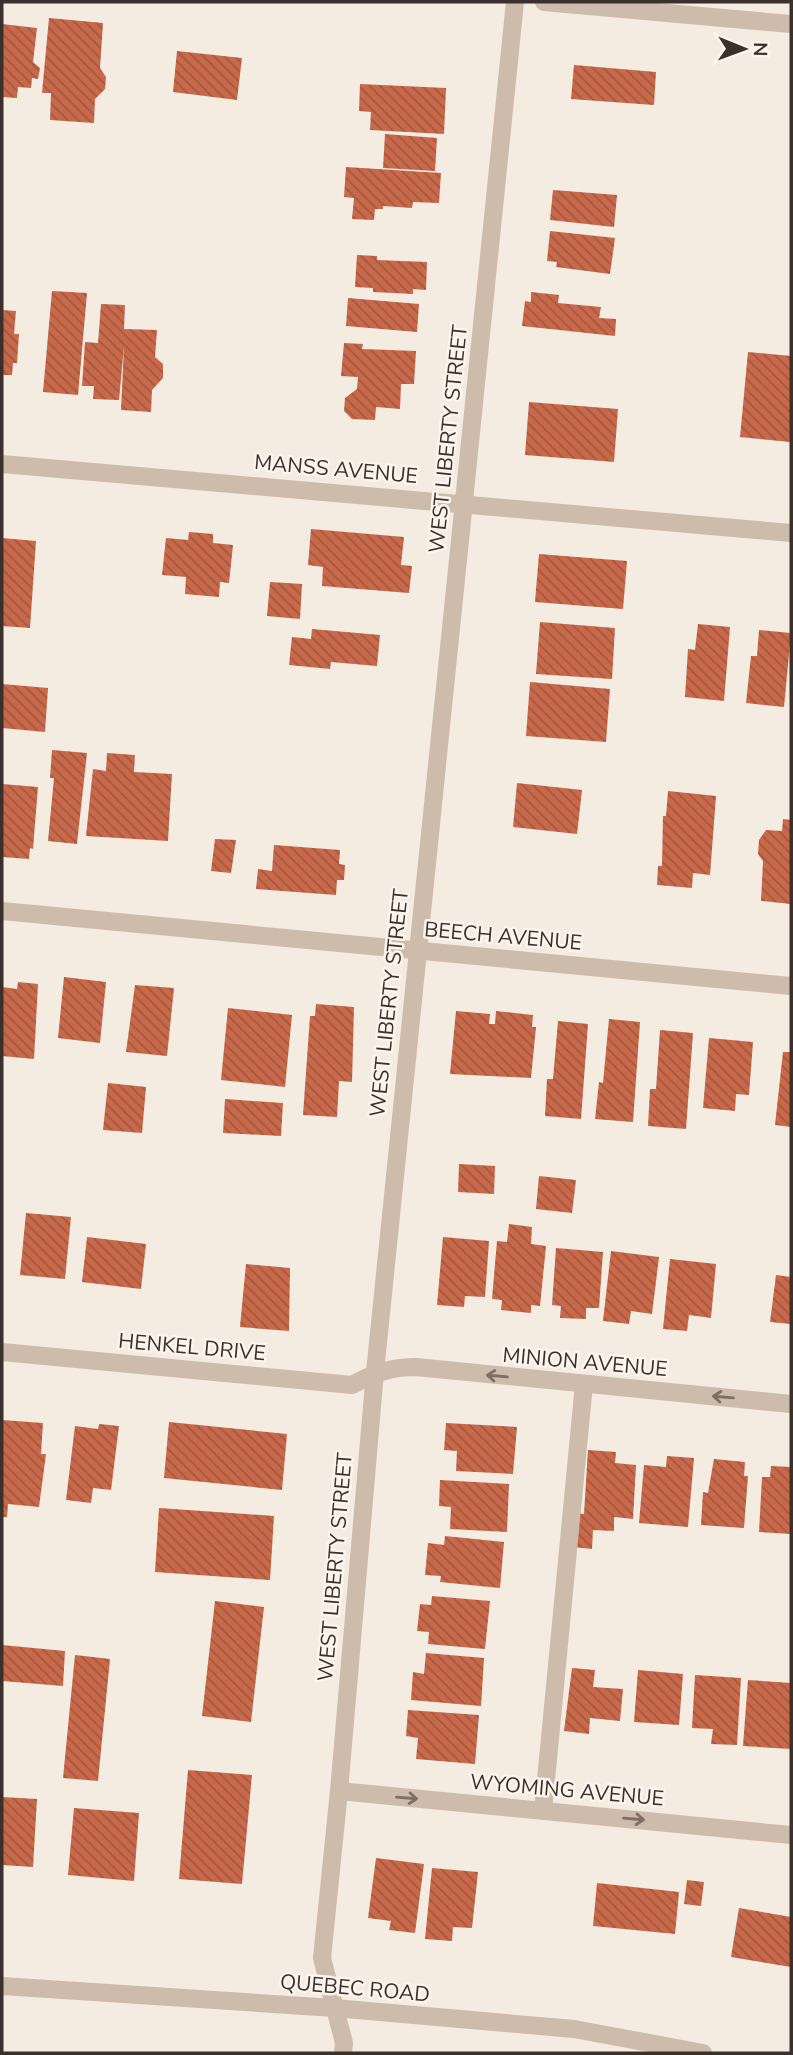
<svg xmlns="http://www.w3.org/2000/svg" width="793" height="2055" viewBox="0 0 793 2055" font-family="'Nunito Sans',sans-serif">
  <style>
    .building { fill: url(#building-back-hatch) }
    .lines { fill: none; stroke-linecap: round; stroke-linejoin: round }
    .service { stroke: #cdbbac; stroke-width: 18 }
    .minor { stroke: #cdbbac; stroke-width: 18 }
    .tertiary { stroke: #cdbbac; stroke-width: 18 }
    .oneway { stroke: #7d6f65 }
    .labels { text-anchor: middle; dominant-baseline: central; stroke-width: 5; stroke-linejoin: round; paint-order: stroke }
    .street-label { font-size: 21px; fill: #3b302b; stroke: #fbf5ee }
  </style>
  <defs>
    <pattern id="building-back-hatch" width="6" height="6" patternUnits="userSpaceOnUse" patternTransform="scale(1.75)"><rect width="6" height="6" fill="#c8694b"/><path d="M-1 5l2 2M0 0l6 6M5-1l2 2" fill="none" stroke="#a4573f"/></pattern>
  </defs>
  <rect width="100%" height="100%" fill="#f4ebe1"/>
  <!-- building -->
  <g class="building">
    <polygon points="49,18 103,23 100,68 106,77 105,89 95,99 94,123 50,120 51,93 42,93"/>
    <polygon points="2,24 37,28 33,62 40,68 38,79 32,78 31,88 18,87 17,98 2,97"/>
    <polygon points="177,51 242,58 237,100 173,92"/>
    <polygon points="574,65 656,72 654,105 571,99"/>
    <polygon points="360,84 446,88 444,134 370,130 371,112 359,111"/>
    <polygon points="385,134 437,138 435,171 383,168"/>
    <polygon points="346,167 441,173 439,203 413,202 412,208 383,206 383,209 375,209 374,220 352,219 354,198 344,197"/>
    <polygon points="553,190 617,195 614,227 550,220"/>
    <polygon points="550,231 615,238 610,274 556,267 557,262 547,261"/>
    <polygon points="357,255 377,256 377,260 427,262 426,290 413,289 413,294 373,292 373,288 355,287"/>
    <polygon points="52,291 87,293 78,395 43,392"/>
    <polygon points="531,292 559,295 558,303 601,307 599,318 616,319 615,336 522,326 525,301 531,302"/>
    <polygon points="348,298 419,304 417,332 346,326"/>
    <polygon points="101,304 125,305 124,329 157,330 155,357 163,364 163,378 152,390 151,412 121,410 124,346 119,400 93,399 94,386 82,386 85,342 98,343"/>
    <polygon points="2,310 16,311 14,334 19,334 17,363 13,363 12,375 2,375"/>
    <polygon points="344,343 363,344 362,349 416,351 414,384 401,384 400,409 376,407 375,420 352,419 344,411 345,398 357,389 358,377 341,376"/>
    <polygon points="748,352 791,356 790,442 740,437"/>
    <polygon points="529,402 618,409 614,462 525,455"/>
    <polygon points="311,529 404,537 401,565 412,566 409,593 322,586 323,567 308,565"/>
    <polygon points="189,532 213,534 213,543 233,545 229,583 220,582 219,597 185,594 186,577 162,575 166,538 188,540"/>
    <polygon points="2,538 36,541 30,628 2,626"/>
    <polygon points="539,554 627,561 623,609 535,602"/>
    <polygon points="270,582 302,584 300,619 267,616"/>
    <polygon points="540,622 615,628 612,679 536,674"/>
    <polygon points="698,624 730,627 724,701 685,697 688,649 695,650"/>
    <polygon points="312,629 380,635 377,666 331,662 330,669 289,665 292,637 311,639"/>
    <polygon points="759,630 791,633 784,707 746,703 751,656 757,656"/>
    <polygon points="530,682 610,689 606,742 526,736"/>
    <polygon points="2,684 48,688 45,732 2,728"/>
    <polygon points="52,750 87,753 77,844 48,841 54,778 50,778"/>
    <polygon points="107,753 135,755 134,772 172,774 168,841 86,836 93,769 106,771"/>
    <polygon points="517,783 582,790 577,834 513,827"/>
    <polygon points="2,784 38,787 33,849 30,848 29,859 2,857"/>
    <polygon points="668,791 716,796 710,875 693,873 692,888 657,885 658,866 662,866 663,816 666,816"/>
    <polygon points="783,819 791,820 791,904 761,901 763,861 758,854 759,840 766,830 782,831"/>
    <polygon points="215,839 236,840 231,873 211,871"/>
    <polygon points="274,845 340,850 339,864 345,865 344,880 337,880 336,895 256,889 258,869 272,871"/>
    <polygon points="64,977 106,982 100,1043 58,1038"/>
    <polygon points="18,982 38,984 34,1059 2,1056 2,987 17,989"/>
    <polygon points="135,985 174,988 167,1056 126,1052"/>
    <polygon points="316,1004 354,1007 352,1082 339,1081 337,1117 303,1115 310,1016 315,1016"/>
    <polygon points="228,1008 292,1015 285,1087 221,1080"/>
    <polygon points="456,1011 490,1014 489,1024 495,1024 496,1011 533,1015 532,1027 536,1027 531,1078 450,1074"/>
    <polygon points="609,1019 640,1022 633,1122 595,1119 599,1082 603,1083"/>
    <polygon points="558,1021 588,1024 581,1119 545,1116 547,1079 553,1079"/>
    <polygon points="660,1030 693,1033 686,1129 648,1126 650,1089 656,1089"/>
    <polygon points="709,1038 753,1042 749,1095 736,1094 735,1111 703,1108"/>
    <polygon points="783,1052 791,1052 791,1127 775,1125"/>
    <polygon points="108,1083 146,1087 142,1133 103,1130"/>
    <polygon points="225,1099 283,1103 281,1136 223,1133"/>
    <polygon points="459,1164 495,1166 494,1194 458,1192"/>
    <polygon points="539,1176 576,1180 572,1213 536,1209"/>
    <polygon points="26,1213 71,1217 65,1279 20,1275"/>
    <polygon points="509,1224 532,1227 531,1244 546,1246 540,1306 531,1305 531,1313 501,1310 502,1300 492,1299 497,1241 507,1242"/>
    <polygon points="87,1237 146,1244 141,1289 82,1282"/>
    <polygon points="443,1237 489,1241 485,1297 465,1296 464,1307 437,1305"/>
    <polygon points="556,1248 603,1252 599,1308 586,1308 586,1319 560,1318 561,1306 552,1305"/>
    <polygon points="611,1251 659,1257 652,1314 631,1311 629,1324 603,1321"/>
    <polygon points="670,1259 716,1264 711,1318 689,1315 687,1331 663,1329"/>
    <polygon points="246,1264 290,1268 289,1331 240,1327"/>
    <polygon points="776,1275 791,1277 791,1324 770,1322"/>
    <polygon points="2,1420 43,1423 41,1454 46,1454 39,1507 8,1504 7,1517 2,1517"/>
    <polygon points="169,1422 287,1434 282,1490 164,1478"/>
    <polygon points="446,1423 517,1427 513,1474 456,1471 457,1451 444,1450"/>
    <polygon points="99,1424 119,1426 111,1490 93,1488 91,1503 66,1500 75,1426 98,1429"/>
    <polygon points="588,1450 616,1452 615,1463 636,1465 633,1519 614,1517 614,1531 593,1530 592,1549 573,1547 575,1513 584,1514"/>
    <polygon points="667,1456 694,1458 688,1527 639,1523 644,1465 666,1467"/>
    <polygon points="714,1459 745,1462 744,1476 748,1476 744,1528 701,1525 703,1492 708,1493"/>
    <polygon points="771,1466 791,1467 791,1534 759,1532 762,1477 770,1477"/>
    <polygon points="440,1480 509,1484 507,1532 450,1529 451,1507 439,1506"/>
    <polygon points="159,1508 274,1516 270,1580 155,1572"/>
    <polygon points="445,1536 504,1542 500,1588 440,1582 441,1576 425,1575 428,1543 444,1545"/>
    <polygon points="432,1596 490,1601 485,1649 428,1644 429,1632 417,1631 420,1604 431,1605"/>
    <polygon points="215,1601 264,1607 251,1722 202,1716"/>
    <polygon points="2,1645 65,1651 63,1686 2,1681"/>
    <polygon points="426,1653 484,1658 481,1706 411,1700 413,1672 424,1674"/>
    <polygon points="75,1655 110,1659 98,1781 63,1778"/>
    <polygon points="572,1668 595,1670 593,1687 623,1689 620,1721 590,1718 589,1734 564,1731"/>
    <polygon points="638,1670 683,1674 679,1725 634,1722"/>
    <polygon points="695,1675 741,1678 737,1745 711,1744 713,1729 692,1728"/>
    <polygon points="748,1680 791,1683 791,1749 743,1746"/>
    <polygon points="408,1710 479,1715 475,1764 416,1759 418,1738 406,1736"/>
    <polygon points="188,1770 252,1775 242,1884 179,1879"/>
    <polygon points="2,1797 37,1799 33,1867 2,1865"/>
    <polygon points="74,1808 139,1813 134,1881 68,1875"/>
    <polygon points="376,1858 424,1864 415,1933 389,1930 391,1921 368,1918"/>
    <polygon points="432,1868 478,1872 472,1928 453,1927 452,1941 425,1939"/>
    <polygon points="687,1880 704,1882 701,1906 684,1904"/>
    <polygon points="597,1883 679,1892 675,1934 593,1926"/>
    <polygon points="739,1908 791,1917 791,1967 731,1957"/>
  </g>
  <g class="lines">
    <!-- service -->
    <polyline class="service" points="543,1811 584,1384"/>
    <!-- minor -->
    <g class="minor">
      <polyline points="544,2 791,24"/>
      <polyline points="2,464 791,533"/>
      <polyline points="2,911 791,986"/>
      <path d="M2,1352L352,1385C374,1373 391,1367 416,1367L791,1404"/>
      <polyline points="339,1791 791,1835"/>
      <polyline points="343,2053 344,2043 322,1958 339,1791 375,1372 515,2"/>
    </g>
    <!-- tertiary -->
    <polyline class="tertiary" points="2,1986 334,2008 574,2029 703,2053"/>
  </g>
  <!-- one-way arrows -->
  <defs><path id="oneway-shaft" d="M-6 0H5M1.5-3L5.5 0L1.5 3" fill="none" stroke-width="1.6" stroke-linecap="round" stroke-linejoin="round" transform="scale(1.75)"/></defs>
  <g class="oneway">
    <use href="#oneway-shaft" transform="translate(497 1376) rotate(-175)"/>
    <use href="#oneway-shaft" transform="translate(723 1397) rotate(-175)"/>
    <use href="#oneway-shaft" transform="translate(407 1798) rotate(5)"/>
    <use href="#oneway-shaft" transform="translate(634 1819) rotate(5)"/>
  </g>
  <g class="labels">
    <!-- street labels -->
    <g class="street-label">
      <text transform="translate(448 439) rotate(-84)">WEST LIBERTY STREET</text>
      <text transform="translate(336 469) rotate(5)">MANSS AVENUE</text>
      <text transform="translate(503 936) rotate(5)">BEECH AVENUE</text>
      <text transform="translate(389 1003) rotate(-84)">WEST LIBERTY STREET</text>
      <text transform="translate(192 1347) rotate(5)">HENKEL DRIVE</text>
      <text transform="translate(585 1362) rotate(5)">MINION AVENUE</text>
      <text transform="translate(335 1567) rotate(-85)">WEST LIBERTY STREET</text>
      <text transform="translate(567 1790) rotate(5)">WYOMING AVENUE</text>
      <text transform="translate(355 1988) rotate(5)">QUEBEC ROAD</text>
    </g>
  </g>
  <!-- border -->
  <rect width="793" height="2055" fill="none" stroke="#3b302b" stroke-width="7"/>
  <!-- north arrow -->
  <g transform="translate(744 49) rotate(91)" stroke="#fbf5ee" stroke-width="5" paint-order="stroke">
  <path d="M0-5L12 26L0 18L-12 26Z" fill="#3b302b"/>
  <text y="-10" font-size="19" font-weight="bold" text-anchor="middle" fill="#3b302b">N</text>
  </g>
</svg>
